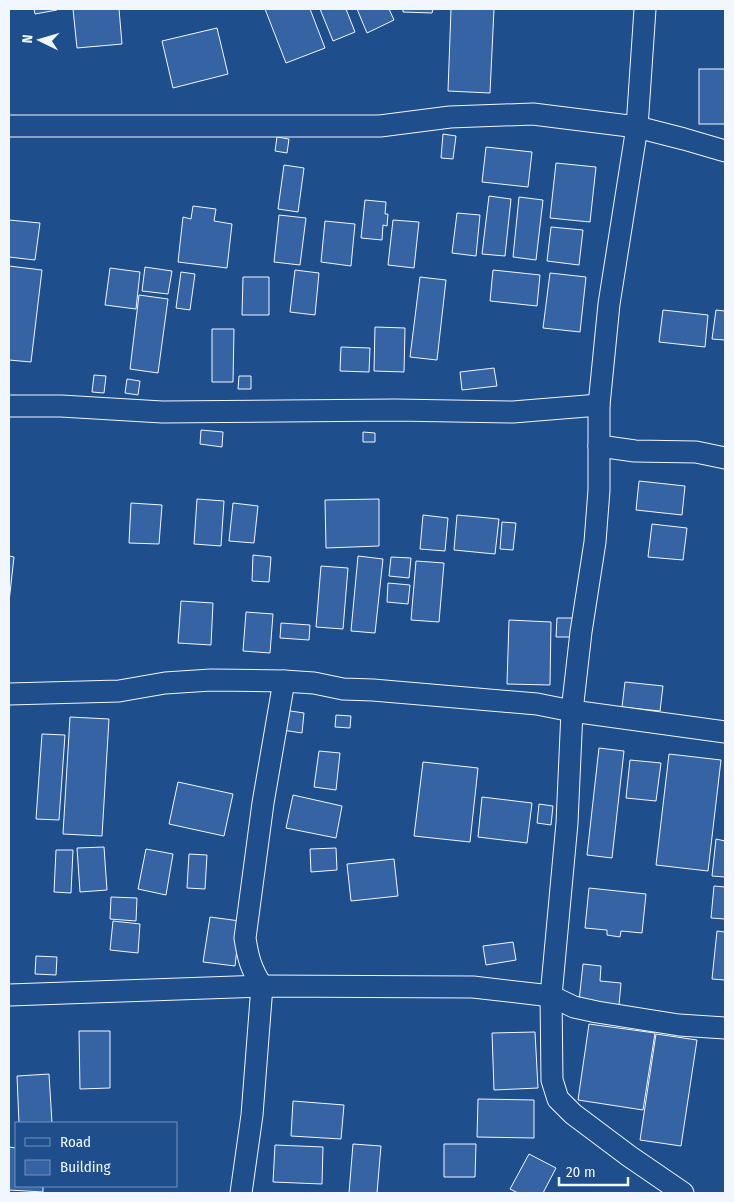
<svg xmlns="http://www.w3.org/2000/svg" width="734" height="1202" viewBox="0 0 734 1202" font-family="'Fira Sans Condensed',sans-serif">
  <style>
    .building { fill: #3563a3; stroke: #f2f6ff }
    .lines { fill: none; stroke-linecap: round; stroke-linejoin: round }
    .minor-casing { stroke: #f2f6ff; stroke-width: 23 }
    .minor { stroke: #1f4e8c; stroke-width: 21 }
  </style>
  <rect width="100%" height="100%" fill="#1f4e8c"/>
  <!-- building -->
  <g class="building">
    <polygon points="34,9 56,9 57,10 35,14"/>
    <polygon points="73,9 119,9 122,44 77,48"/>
    <polygon points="265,9 310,9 325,48 286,63"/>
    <polygon points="320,9 346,9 355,32 333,41"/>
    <polygon points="357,9 389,9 394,20 367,33"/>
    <polygon points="403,9 433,9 432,13 403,12"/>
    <polygon points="451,9 494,9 490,93 448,91"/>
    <polygon points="217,28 228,74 173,88 162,41"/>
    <rect x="699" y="69" width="26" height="55"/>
    <polygon points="443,134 456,136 453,159 441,158"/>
    <polygon points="277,137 289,139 287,153 275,151"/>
    <polygon points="486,147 532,152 528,187 482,182"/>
    <polygon points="556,163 596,167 590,222 550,218"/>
    <polygon points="284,165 304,168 298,212 278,209"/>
    <polygon points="489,196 511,199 505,256 482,254"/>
    <polygon points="519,197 543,200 536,260 513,257"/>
    <polygon points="365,200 386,202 385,214 388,214 387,226 383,225 382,240 361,238"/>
    <polygon points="193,206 216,209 214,221 232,224 227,268 178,262 183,217 191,219"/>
    <polygon points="457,213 480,215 476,256 452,253"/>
    <polygon points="279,215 306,218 300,265 274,262"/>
    <polygon points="9,220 40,223 35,260 9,257"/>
    <polygon points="393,220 419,222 414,268 388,265"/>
    <polygon points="325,221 355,224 351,266 321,262"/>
    <polygon points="551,227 583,230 579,265 547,261"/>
    <polygon points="9,266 42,270 31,362 9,360"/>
    <polygon points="145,267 172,271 168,294 142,291"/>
    <polygon points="110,268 140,272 136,309 105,305"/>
    <polygon points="295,270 319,273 315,315 290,312"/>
    <polygon points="493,270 540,275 537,306 490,301"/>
    <polygon points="181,272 195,274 190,310 176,308"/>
    <polygon points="550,273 586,277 580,332 543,328"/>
    <polygon points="243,277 269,277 269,315 242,315"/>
    <polygon points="420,277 446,280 437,360 410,357"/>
    <polygon points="139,295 168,299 158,373 130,369"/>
    <polygon points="663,310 708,315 705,347 659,342"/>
    <polygon points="716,310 725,311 725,340 712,339"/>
    <polygon points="375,327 405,328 404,372 374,371"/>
    <polygon points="212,329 234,329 233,382 212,382"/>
    <polygon points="341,347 370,348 369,372 340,371"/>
    <polygon points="494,368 497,386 462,390 460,372"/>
    <polygon points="94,375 106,376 104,393 92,392"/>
    <polygon points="239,376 251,376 251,389 238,389"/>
    <polygon points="127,379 140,381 138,395 125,393"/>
    <polygon points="201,430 223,432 222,447 200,444"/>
    <polygon points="363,432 375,433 375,442 363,442"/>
    <polygon points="639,481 685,486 682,515 636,510"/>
    <polygon points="197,499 224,501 221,546 194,544"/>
    <polygon points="379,499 379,546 326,548 325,500"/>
    <polygon points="131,503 162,505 159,544 129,543"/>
    <polygon points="233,503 258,506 254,543 229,541"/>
    <polygon points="423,515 448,518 445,551 420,549"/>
    <polygon points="457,515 499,519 495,554 454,550"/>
    <polygon points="502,522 516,523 513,550 500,549"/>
    <polygon points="652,524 687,528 683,560 648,557"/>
    <polygon points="253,555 271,557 269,582 252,581"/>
    <polygon points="9,556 14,557 9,602"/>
    <polygon points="358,556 383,559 375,633 351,631"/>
    <polygon points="391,557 411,558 409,578 389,576"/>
    <polygon points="416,561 444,563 439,622 411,620"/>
    <polygon points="321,566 348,568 343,629 316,627"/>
    <polygon points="388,583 410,585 408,604 387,602"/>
    <polygon points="181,601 213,603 211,645 178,643"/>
    <polygon points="246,612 273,614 270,653 243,651"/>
    <polygon points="557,618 574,618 573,637 556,637"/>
    <polygon points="509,620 551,622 550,685 507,684"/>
    <polygon points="281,623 310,625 309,640 280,638"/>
    <polygon points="625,682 663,686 660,711 622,707"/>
    <polygon points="284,710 304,713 302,733 282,730"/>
    <polygon points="336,715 351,716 350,728 335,727"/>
    <polygon points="70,717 109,719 102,836 63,834"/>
    <polygon points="42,734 65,735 59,820 36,819"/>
    <polygon points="599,748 624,751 612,858 587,855"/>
    <polygon points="319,751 340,753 336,790 314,787"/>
    <polygon points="669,754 721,760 708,871 656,865"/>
    <polygon points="630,760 661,763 656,801 626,798"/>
    <polygon points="423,762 478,768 470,842 414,836"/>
    <polygon points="178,782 233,794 224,836 169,824"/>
    <polygon points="293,795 342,806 336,838 286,828"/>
    <polygon points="482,797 532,803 527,843 478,837"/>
    <polygon points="539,804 553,806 551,825 537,823"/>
    <polygon points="716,839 725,841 725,877 712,876"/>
    <polygon points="104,847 107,890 80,892 77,848"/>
    <polygon points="336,848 337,870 311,872 310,849"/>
    <polygon points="146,849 173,854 166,895 138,889"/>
    <polygon points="56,850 73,850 71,893 54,892"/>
    <polygon points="189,854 207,855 205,889 187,888"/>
    <polygon points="394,859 398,896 351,901 347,864"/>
    <polygon points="714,886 725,887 725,919 711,918"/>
    <polygon points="589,888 646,894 642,933 621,931 620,937 607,935 607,930 585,928"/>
    <polygon points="111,897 137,898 136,921 110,919"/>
    <polygon points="210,917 240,921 235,966 203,962"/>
    <polygon points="113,921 140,924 138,953 110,950"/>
    <polygon points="717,931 725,932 725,980 712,979"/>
    <polygon points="513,942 516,960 486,965 483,946"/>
    <polygon points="36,956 57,957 56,975 35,974"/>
    <polygon points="583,964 601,966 600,981 621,983 619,1005 579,1001"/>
    <polygon points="589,1024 655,1033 643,1110 578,1100"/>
    <polygon points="79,1031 110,1031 110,1088 80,1089"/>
    <polygon points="535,1032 538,1088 494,1090 492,1033"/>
    <polygon points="656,1034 697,1040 681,1146 640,1140"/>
    <polygon points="49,1074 52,1123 19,1123 17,1076"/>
    <polygon points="478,1099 534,1100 534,1138 477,1137"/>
    <polygon points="293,1101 344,1105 341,1139 291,1136"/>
    <polygon points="353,1144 381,1146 377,1193 349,1193"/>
    <polygon points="444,1144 476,1144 475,1177 444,1177"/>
    <polygon points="275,1145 323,1147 322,1184 273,1182"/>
    <polygon points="9,1147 16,1148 16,1186 43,1186 43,1192 9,1190"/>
    <polygon points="529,1154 556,1168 543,1193 518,1193 510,1189"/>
  </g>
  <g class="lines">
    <defs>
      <g id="minor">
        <polyline points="645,9 637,127 609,304 599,405 599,490 595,542 581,632 572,711 567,823 551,996 552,1080 558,1099 573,1114 629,1156 683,1193"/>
        <polyline points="9,126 380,126 450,117 533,114 637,127 684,139 725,151"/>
        <polyline points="9,406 61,406 162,412 395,410 513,412 599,405"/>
        <polyline points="599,446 635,451 696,452 725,458"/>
        <polyline points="9,694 119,691 165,683 211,680 284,681 314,683 343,689 373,690 537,704 572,711 725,732"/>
        <polyline points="9,995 262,986 473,987 551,996 574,1007 597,1012 679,1025 725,1028"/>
        <path d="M241,1193L252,1115L262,986C251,969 248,958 245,938L263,803L284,681"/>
      </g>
    </defs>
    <!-- minor casing -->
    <use href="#minor" class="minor-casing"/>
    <!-- minor -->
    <use href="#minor" class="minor"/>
  </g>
  <!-- border -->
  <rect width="734" height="1202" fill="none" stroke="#f2f6ff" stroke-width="20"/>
  <!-- legend -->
  <rect x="15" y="1122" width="162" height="65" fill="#1f4e8c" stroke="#7391ba"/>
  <rect x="25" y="1138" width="25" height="8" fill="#1f4e8c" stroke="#7391ba"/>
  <text x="60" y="1147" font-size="15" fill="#f2f6ff">Road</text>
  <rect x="25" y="1160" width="25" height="15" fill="#3563a3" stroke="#7391ba"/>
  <text x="60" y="1172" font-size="15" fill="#f2f6ff">Building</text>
  <!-- north arrow -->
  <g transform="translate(40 40) rotate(275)" stroke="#1f4e8c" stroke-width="4" paint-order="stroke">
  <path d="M0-4L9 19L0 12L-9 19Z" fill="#f2f6ff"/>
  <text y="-8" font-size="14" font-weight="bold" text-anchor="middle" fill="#f2f6ff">N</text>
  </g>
  <!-- scale -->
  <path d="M559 1177v8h69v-8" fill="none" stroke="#f2f6ff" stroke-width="2.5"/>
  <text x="566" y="1177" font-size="15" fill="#f2f6ff" stroke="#1f4e8c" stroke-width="4" paint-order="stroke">20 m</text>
</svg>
